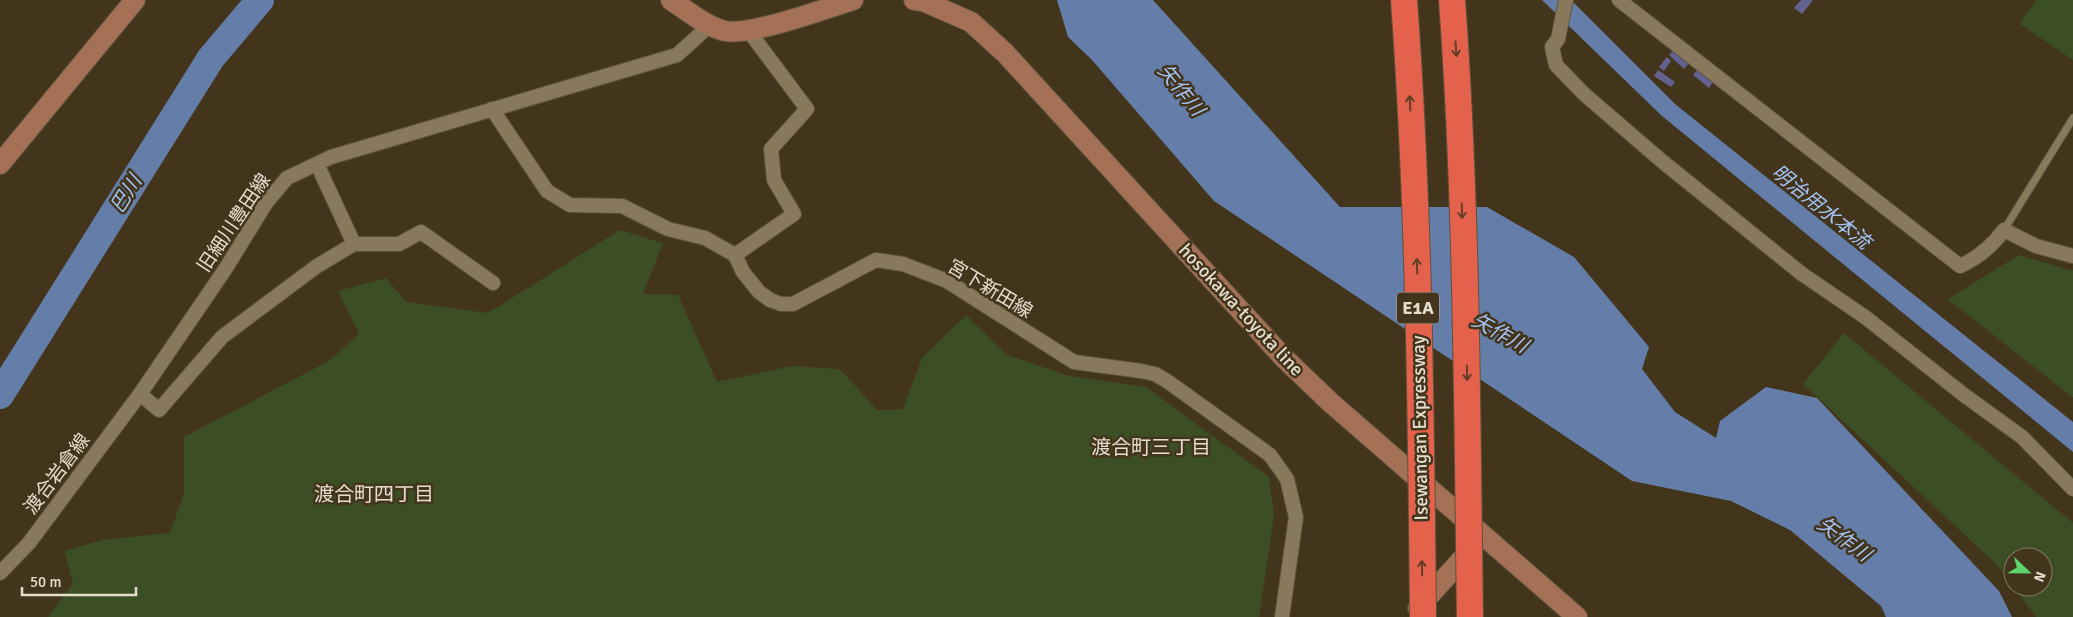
<svg xmlns="http://www.w3.org/2000/svg" width="2073" height="617" viewBox="0 0 2073 617" font-family="Signika,'Noto Sans JP',sans-serif">
  <style>
    .green { fill: #3c4e24 }
    .water { fill: #647ea9 }
    .lines { fill: none; stroke-linecap: round; stroke-linejoin: round }
    .river { stroke: #647ea9; stroke-width: 28 }
    .building { fill: #636190 }
    .lane-casing { stroke: #5e533c; stroke-width: 9 }
    .street-casing { stroke: #5e533c; stroke-width: 16 }
    .secondary-casing { stroke: #5e533c; stroke-width: 22 }
    .lane { stroke: #88785c; stroke-width: 7 }
    .street { stroke: #88785c; stroke-width: 14 }
    .secondary { stroke: #a47157; stroke-width: 20 }
    .highway-bridge-casing { stroke: #5e533c; stroke-width: 28; stroke-linecap: butt }
    .highway-bridge { stroke: #e4614c; stroke-width: 26 }
    .oneway { stroke: #633e26 }
    .labels { text-anchor: middle; dominant-baseline: central; stroke-width: 5; stroke-linejoin: round; paint-order: stroke }
    .shield { fill: #43351c; stroke: #b4ab99; stroke-width: 1 }
    .shield-label { font-size: 18px; font-weight: bold; fill: #e5ddce }
    .street-label { font-size: 19px; fill: #e5ddce; stroke: #43351c }
    .water-label { font-size: 20px; font-style: italic; fill: #a3c3f7; stroke: #43351c }
    .neighbourhood-label { font-size: 20px; fill: #e5ddce; stroke: #43351c }
  </style>
  <rect width="100%" height="100%" fill="#43351c"/>
  <!-- green -->
  <g class="green">
    <polygon points="2036,0 2073,0 2073,60 2020,24"/>
    <polygon points="620,230 663,243 643,294 678,295 717,382 792,366 840,369 877,410 903,409 922,358 966,315 1007,355 1069,376 1146,387 1269,477 1274,516 1259,617 48,617 73,583 64,551 102,540 170,533 184,493 184,437 329,361 359,334 338,291 386,278 406,302 488,313"/>
    <polygon points="2019,255 2073,271 2073,398 1948,299"/>
    <polygon points="1844,333 2073,523 2073,617 2036,617 2014,587 2043,587 2043,557 2013,557 2013,586 1997,565 1803,384"/>
  </g>
  <!-- water -->
  <g class="water">
    <polygon points="1057,0 1153,0 1340,207 1487,207 1574,257 1649,347 1642,369 1675,412 1716,438 1720,421 1766,387 1817,398 1999,591 2012,617 1886,617 1881,606 1790,530 1731,501 1632,481 1214,201 1092,60 1068,37"/>
    <polygon points="1542,0 1571,0 1675,104 2073,422 2073,452 1662,116"/>
  </g>
  <g class="lines">
    <!-- river -->
    <polyline class="river" points="0,395 211,58 260,0"/>
  </g>
  <!-- building -->
  <g class="building">
    <polygon points="1801,0 1813,0 1802,14 1794,8"/>
    <polygon points="1675,48 1690,62 1684,69 1669,55"/>
    <polygon points="1667,57 1671,61 1664,71 1659,67"/>
    <polygon points="1699,68 1714,80 1709,88 1693,75"/>
    <polygon points="1658,70 1675,82 1671,87 1654,76"/>
  </g>
  <g class="lines">
    <defs>
      <polyline id="lane" points="2004,230 2073,118"/>
      <g id="street">
        <polyline points="1566,0 1558,39 1552,47 1556,65 1584,94 1663,162 1802,274 1865,317 1964,395 2022,437 2073,489"/>
        <path d="M1619,0L1960,266C1978,258 1992,246 2004,230L2036,246L2073,256"/>
        <polyline points="492,109 547,191 570,205 622,206 668,229 705,238 735,255 743,272 759,292 770,300 781,304 793,304 876,260 903,264 947,281 1074,362 1141,371 1155,374 1167,381 1270,455 1287,479 1296,517 1282,617"/>
        <polyline points="317,164 354,244 399,244 421,232 493,283"/>
        <polyline points="735,255 794,214 774,180 771,149 807,109 748,30"/>
        <polyline points="140,394 159,410 222,337 317,266 354,244"/>
        <polyline points="0,573 29,543 140,394 226,268 266,203 287,178 331,157 677,55 710,25"/>
      </g>
      <g id="secondary">
        <path d="M671,0C688,11 705,26 725,31C751,36 824,9 853,0"/>
        <polyline points="914,0 923,1 971,22 1005,53 1283,357 1330,402 1577,617"/>
        <polyline points="0,164 135,0"/>
        <polyline points="1418,608 1474,546"/>
      </g>
    </defs>
    <!-- lane casing -->
    <use href="#lane" class="lane-casing"/>
    <!-- street casing -->
    <use href="#street" class="street-casing"/>
    <!-- secondary casing -->
    <use href="#secondary" class="secondary-casing"/>
    <!-- lane -->
    <use href="#lane" class="lane"/>
    <!-- street -->
    <use href="#street" class="street"/>
    <!-- secondary -->
    <use href="#secondary" class="secondary"/>
    <defs>
      <g id="highway-bridge">
        <path d="M1404,0C1419,205 1421,411 1423,617"/>
        <path d="M1452,0C1467,205 1467,411 1470,617"/>
      </g>
    </defs>
    <!-- highway-bridge casing -->
    <use href="#highway-bridge" class="highway-bridge-casing"/>
    <!-- highway-bridge -->
    <use href="#highway-bridge" class="highway-bridge"/>
  </g>
  <!-- one-way arrows -->
  <defs><path id="oneway-shaft" d="M-6 0H5M1.5-3L5.5 0L1.5 3" fill="none" stroke-width="1.6" stroke-linecap="round" stroke-linejoin="round" transform="scale(1.25)"/></defs>
  <g class="oneway">
    <use href="#oneway-shaft" transform="translate(1456 49) rotate(86)"/>
    <use href="#oneway-shaft" transform="translate(1410 103) rotate(-93)"/>
    <use href="#oneway-shaft" transform="translate(1462 211) rotate(88)"/>
    <use href="#oneway-shaft" transform="translate(1417 266) rotate(-92)"/>
    <use href="#oneway-shaft" transform="translate(1467 373) rotate(89)"/>
    <use href="#oneway-shaft" transform="translate(1422 568) rotate(-91)"/>
  </g>
  <g class="labels">
    <!-- shield labels -->
    <rect class="shield" x="1397" y="292.5" width="42" height="31" rx="4"/>
    <g class="shield-label">
      <text x="1418" y="308">E1A</text>
    </g>
    <!-- street labels -->
    <g class="street-label">
      <text transform="translate(234 223) rotate(-56)">旧細川豊田線</text>
      <text transform="translate(990 289) rotate(31)">宮下新田線</text>
      <text transform="translate(1241 310) rotate(47)">hosokawa-toyota line</text>
      <text transform="translate(1420 428) rotate(-91)">Isewangan Expressway</text>
      <text transform="translate(57 474) rotate(-53)">渡合岩倉線</text>
    </g>
    <!-- water labels -->
    <g class="water-label">
      <text transform="translate(1181 90) rotate(51)">矢作川</text>
      <text transform="translate(126 194) rotate(-58)">巴川</text>
      <text transform="translate(1821 207) rotate(39)">明治用水本流</text>
      <text transform="translate(1500 333) rotate(29)">矢作川</text>
      <text transform="translate(1844 539) rotate(36)">矢作川</text>
    </g>
    <!-- neighbourhood labels -->
    <g class="neighbourhood-label">
      <text x="1151" y="447">渡合町三丁目</text>
      <text x="374" y="494">渡合町四丁目</text>
    </g>
  </g>
  <!-- north arrow -->
  <g transform="translate(2028 572) rotate(112)"><circle r="24" fill="#43351c" stroke="#847863"/>
  <path d="M0-4L9 19L0 12L-9 19Z" fill="#5dd56c"/>
  <text y="-8" font-size="14" font-weight="bold" text-anchor="middle" fill="#e5ddce">N</text>
  </g>
  <!-- scale -->
  <path d="M22 587v8h114v-8" fill="none" stroke="#e5ddce" stroke-width="2.5"/>
  <text x="30" y="587" font-size="15" fill="#e5ddce" stroke="#43351c" stroke-width="4" paint-order="stroke">50 m</text>
</svg>
